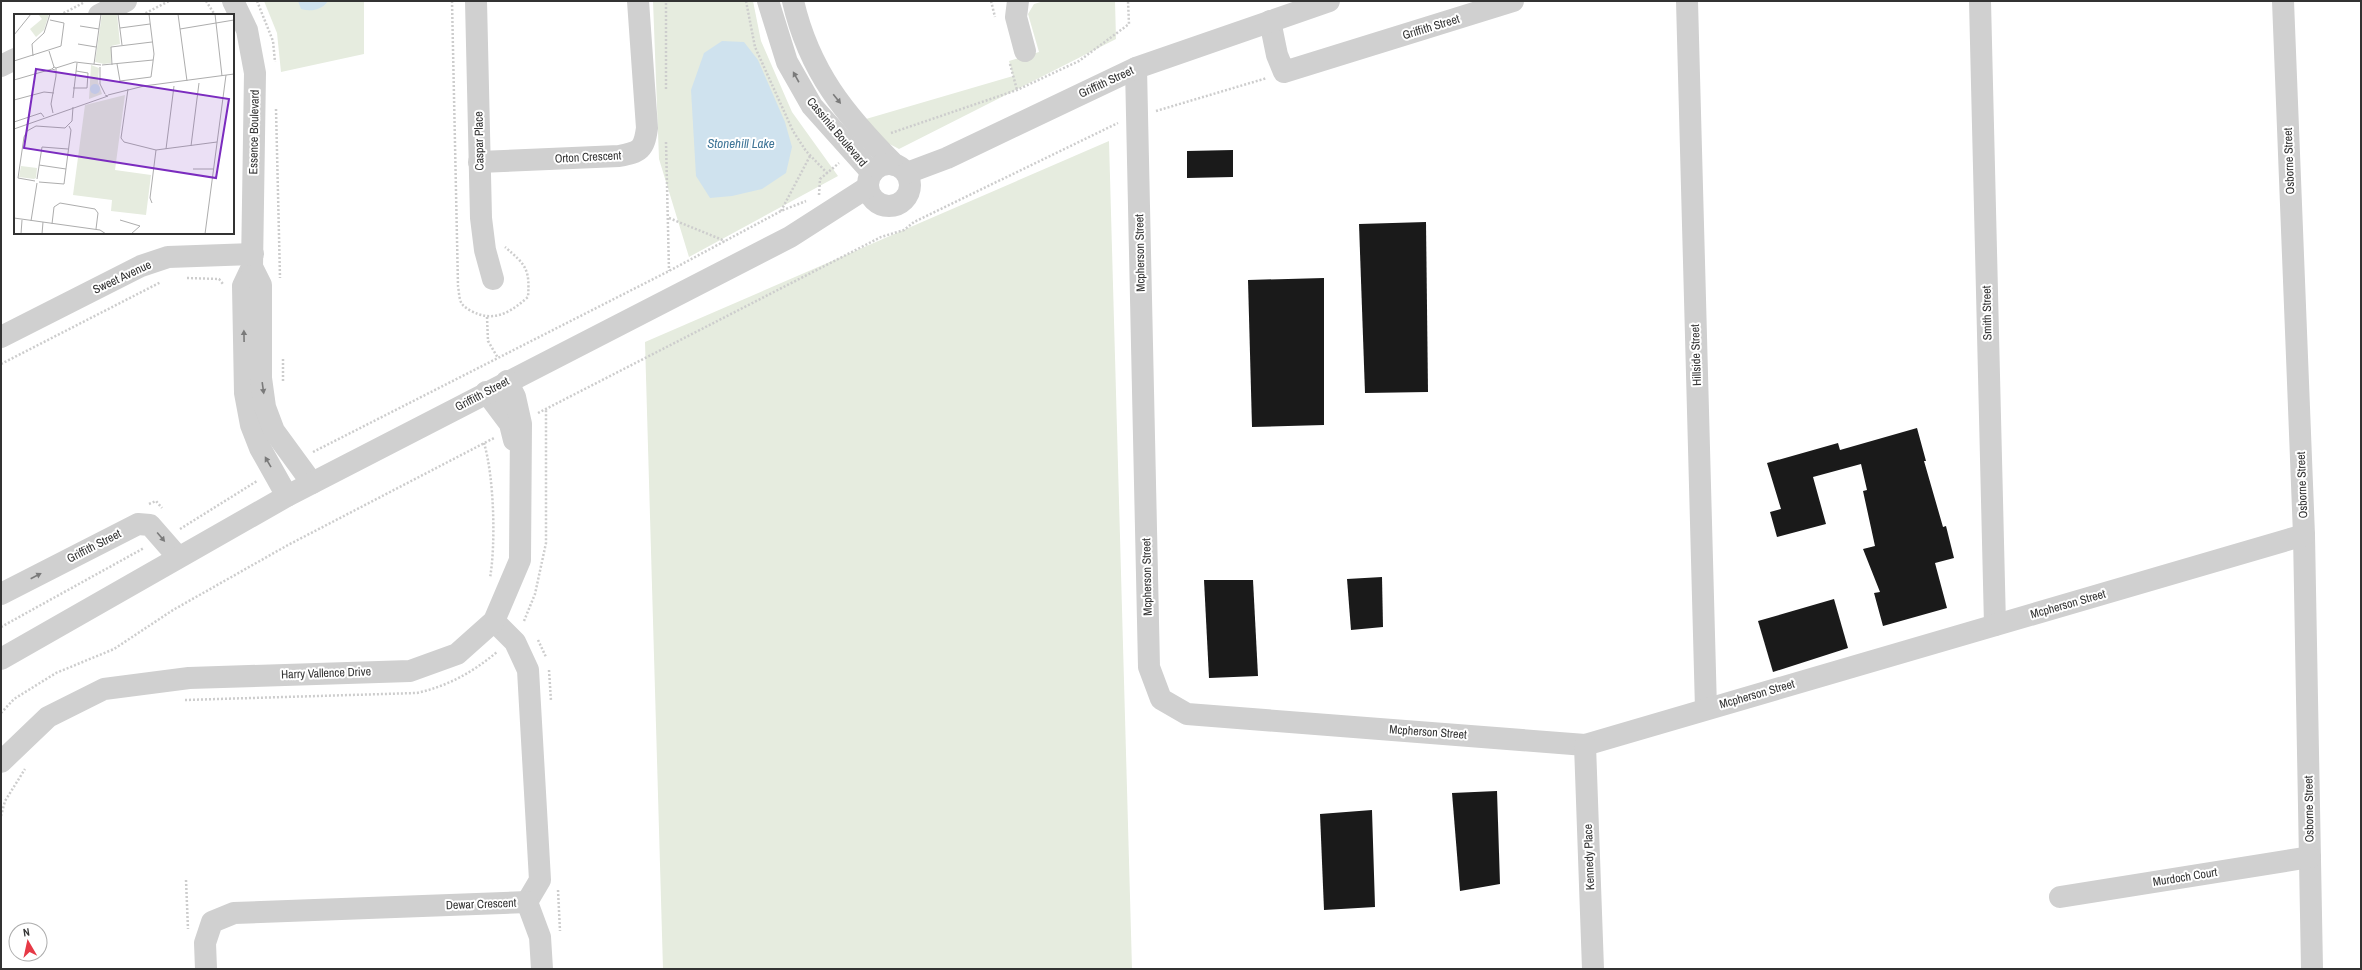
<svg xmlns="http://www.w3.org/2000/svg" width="2362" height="970" viewBox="0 0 2362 970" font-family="'Archivo Narrow',sans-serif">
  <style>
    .green { fill: #e6ecdf }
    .water { fill: #cfe2ee }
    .building { fill: #1a1a1a }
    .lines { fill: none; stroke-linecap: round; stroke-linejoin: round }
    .path { stroke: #cdcdcd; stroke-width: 2.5; stroke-dasharray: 2 2; stroke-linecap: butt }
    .minor { stroke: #d0d0d0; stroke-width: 22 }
    .oneway { fill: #7a7a7a }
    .labels { text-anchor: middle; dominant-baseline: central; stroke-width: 4; stroke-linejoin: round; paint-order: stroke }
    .street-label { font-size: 12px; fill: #333; stroke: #fff }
    .water-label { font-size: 13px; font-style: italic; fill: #3f7597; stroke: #fff }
    .inset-road { fill: none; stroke: #adadad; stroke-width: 1 }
    .view { fill: #7b2cbf; fill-opacity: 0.15; stroke: #7b2cbf; stroke-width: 2 }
    .inset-edge { fill: none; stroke: #333; stroke-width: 2 }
  </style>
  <rect width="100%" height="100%" fill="#fff"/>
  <!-- green -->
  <g class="green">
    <polygon points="264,1 364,1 364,54 281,72 277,33"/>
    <polygon points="653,1 753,1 761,41 792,112 838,176 689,257 659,159"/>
    <polygon points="1044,1 1115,1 1116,39 899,149 882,140 866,119 1013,76 1009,61 1039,52 1028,14 1034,4"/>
    <polygon points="1109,141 1132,969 663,969 645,342"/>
  </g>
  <!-- water -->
  <g class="water">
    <path d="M298,1H328C322,10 311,12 301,9Z"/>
    <polygon points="722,41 744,42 758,60 785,122 792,147 786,173 762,189 732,196 710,198 696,176 691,90 704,53"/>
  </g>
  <!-- building -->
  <g class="building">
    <polygon points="1233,150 1233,177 1187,178 1187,151"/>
    <polygon points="1426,222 1428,392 1365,393 1359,224"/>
    <polygon points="1324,278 1324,425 1252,427 1248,280"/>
    <polygon points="1917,428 1926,461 1924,461 1943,527 1946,526 1954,558 1935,563 1947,608 1883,626 1874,593 1880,592 1863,549 1875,546 1863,491 1867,490 1861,464 1813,477 1826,524 1777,537 1770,512 1781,509 1767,463 1838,443 1840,450"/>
    <polygon points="1382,577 1383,627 1351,630 1347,579"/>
    <polygon points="1204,580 1253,580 1258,676 1209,678"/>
    <polygon points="1834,599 1848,648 1773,672 1758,621"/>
    <polygon points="1497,791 1500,884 1460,891 1452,793"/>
    <polygon points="1372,810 1375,907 1324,910 1320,814"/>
  </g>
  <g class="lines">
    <!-- path -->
    <g class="path">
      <polyline points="206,1 215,15"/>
      <polyline points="257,1 273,41 275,62"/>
      <path d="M452,1L458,286C459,291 459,300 462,304C466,309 473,312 478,314C498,321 513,310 528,297C530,269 526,265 505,247"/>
      <polyline points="746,1 755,47 793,131 806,151 828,174"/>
      <polyline points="991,1 995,17"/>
      <polyline points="60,15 83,3"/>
      <polyline points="142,15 169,1"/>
      <polyline points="1010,64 1017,90"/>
      <polyline points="666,89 666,1"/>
      <polyline points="276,109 280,278"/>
      <polyline points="1156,111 1267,78"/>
      <polyline points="891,133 1017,90 1079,61 1129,24 1128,1"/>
      <polyline points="666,142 669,271"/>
      <polyline points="819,195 820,179 839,163"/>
      <polyline points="781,211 810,156"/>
      <polyline points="669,218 725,241"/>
      <polyline points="187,278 219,279 223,284"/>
      <polyline points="487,317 488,341 498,358"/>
      <polyline points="283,359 283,382"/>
      <polyline points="1,364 161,282"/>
      <polyline points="538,413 881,237 904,230 914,222 1118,123"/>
      <path d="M484,443C494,477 496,543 490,578"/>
      <polyline points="313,452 669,271 781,211 806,201"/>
      <polyline points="149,504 156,501 162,508"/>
      <polyline points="180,529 257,481"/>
      <polyline points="524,621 535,594 546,543 546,410"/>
      <polyline points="1,627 144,548"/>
      <polyline points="538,640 546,657"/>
      <polyline points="549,670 551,701"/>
      <path d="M185,700L417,693C448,686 473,672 497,652"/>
      <polyline points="1,713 14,699 56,673 114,649 173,610 288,545 494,438"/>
      <polyline points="1,816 5,801 25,769"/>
      <polyline points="186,880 188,929"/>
      <polyline points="558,890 560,931"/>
    </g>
    <!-- minor -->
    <g class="minor">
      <polyline points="233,1 247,30 255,73 252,267 243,286 245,393 251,425 260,448 287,496"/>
      <polyline points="476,1 481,218 485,250 493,279"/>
      <polyline points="768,1 787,62 812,106 872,173"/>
      <path d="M793,1C809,71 845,115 895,165"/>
      <polyline points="1018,1 1016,17 1025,51"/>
      <polyline points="1687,1 1706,709"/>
      <polyline points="1980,1 1995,625"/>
      <polyline points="2283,1 2304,535 2312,969"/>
      <polyline points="99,15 126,1"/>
      <polyline points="1270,21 1277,55 1284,72 1513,1"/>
      <polyline points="1,66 15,59"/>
      <polyline points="1136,68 1149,667 1161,699 1187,714 1585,745 2304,535"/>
      <path d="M479,162L619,156C640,152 644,150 647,128L638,1"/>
      <circle cx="889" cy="185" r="21"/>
      <polyline points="907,173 947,158 1136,68 1329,1"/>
      <polyline points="252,267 261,285 261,378 265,407 274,431 312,483"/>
      <polyline points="1,337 141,266 168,257 253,254"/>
      <polyline points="486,392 510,424 514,440"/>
      <polyline points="1,594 138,524 150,525 178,557"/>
      <polyline points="494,621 515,642 528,670 540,880 527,902"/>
      <polyline points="1,659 287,496 790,237 868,187"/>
      <polyline points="1585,745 1593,969"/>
      <polyline points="1,762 48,717 104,689 189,678 410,671 457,654 494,621 520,560 521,424 515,397 507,381"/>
      <polyline points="2060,897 2310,857"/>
      <polyline points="527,902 540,937 542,969"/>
      <polyline points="206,969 205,943 212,922 234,913 527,902"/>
    </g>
  </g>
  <!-- one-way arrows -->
  <defs><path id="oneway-solid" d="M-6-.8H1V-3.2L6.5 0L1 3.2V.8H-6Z"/></defs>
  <g class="oneway">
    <use href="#oneway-solid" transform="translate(796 77) rotate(-119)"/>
    <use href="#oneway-solid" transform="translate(837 99) rotate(51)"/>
    <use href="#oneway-solid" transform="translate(244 336) rotate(-91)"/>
    <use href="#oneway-solid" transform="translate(263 388) rotate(82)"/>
    <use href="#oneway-solid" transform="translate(268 462) rotate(-120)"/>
    <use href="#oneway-solid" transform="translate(161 537) rotate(50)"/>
    <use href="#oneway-solid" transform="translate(36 576) rotate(-27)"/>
  </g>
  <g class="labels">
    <!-- street labels -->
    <g class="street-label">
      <text transform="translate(1431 27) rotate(-17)">Griffith Street</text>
      <text transform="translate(1106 82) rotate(-25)">Griffith Street</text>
      <text transform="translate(254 132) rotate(-89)">Essence Boulevard</text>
      <text transform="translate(837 132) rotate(50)">Cassinia Boulevard</text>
      <text transform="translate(479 141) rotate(-91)">Caspar Place</text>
      <text transform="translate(588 157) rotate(-3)">Orton Crescent</text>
      <text transform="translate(2289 161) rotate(-92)">Osborne Street</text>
      <text transform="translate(1140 253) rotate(-91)">Mcpherson Street</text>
      <text transform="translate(122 277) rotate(-25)">Sweet Avenue</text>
      <text transform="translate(1987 313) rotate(-91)">Smith Street</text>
      <text transform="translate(1696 355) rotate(-92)">Hillside Street</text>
      <text transform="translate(482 394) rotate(-28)">Griffith Street</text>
      <text transform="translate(2302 485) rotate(-92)">Osborne Street</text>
      <text transform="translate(94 546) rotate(-27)">Griffith Street</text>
      <text transform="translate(1147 577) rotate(-91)">Mcpherson Street</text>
      <text transform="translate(2068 604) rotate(-16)">Mcpherson Street</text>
      <text transform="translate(326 673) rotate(-2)">Harry Vallence Drive</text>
      <text transform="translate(1757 694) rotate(-16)">Mcpherson Street</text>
      <text transform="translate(1428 732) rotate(4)">Mcpherson Street</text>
      <text transform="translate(2309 809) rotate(-91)">Osborne Street</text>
      <text transform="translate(1589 857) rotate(-92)">Kennedy Place</text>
      <text transform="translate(2185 877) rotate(-9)">Murdoch Court</text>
      <text transform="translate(481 904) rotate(-2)">Dewar Crescent</text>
    </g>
    <!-- water labels -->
    <g class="water-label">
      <text x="741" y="143">Stonehill Lake</text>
    </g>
  </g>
  <!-- overview -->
  <g transform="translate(14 14)">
    <rect width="220" height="220" fill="#fff"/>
    <path d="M24,0H35L30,16L22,23L16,15L28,5ZM88,0H103L106,30L97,32V49L90,50L81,48ZM77,51L85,54L84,68L88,80L75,85ZM111,81L101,156L137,161L132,201L97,197L98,186L59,181L71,91ZM7,152L23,154L22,164L20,165L5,163Z" fill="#e6ecdf"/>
    <path d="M76 75a5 5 0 1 1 10 0a5 5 0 1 1-10 0Z" fill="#cfe2ee"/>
    <path class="inset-road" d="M104,0L108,31M164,0L173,67M201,0L208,62M66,12L85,15M106,14L136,10M166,15L220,6M0,21L17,0M64,30L82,33M35,37L40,53M19,42L18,30L30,19L36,0M0,47L47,32L50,9L36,6M80,50L87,0M103,50L106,67L137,63L140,40L135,0M88,51L139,46M98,51L97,33L138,28M86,53V70L91,80M42,54L61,48L87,51M0,66L38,55M59,74H73L74,59L62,57M114,75L107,124L110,128L142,136L203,128M94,81L130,72L220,60M59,84L63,49M0,86L30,78L40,79M39,99L37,90L42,62V54L40,53L38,55L41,56M0,108L27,99L30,103M0,115L94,82L91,81M177,132L185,69M152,135L160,72M25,151L52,155M179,155H200M23,165L28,133L54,135M21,167L4,164L10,123L13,117L22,112L51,114L58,107L59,93M25,168L50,170L57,116L55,112M138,189L136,184L142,136M0,204L86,216L92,220M106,206L126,212M17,207L23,169M38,210L40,193L46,189L81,195L84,199L82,215M7,220L8,206M28,220L29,208M117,220L126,212M191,220L212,61"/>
    <path class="view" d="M22,55L215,85L202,164L10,134Z"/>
    <rect width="220" height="220" class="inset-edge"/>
  </g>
  <!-- border -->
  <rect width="2362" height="970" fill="none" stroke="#333333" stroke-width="4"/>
  <!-- north arrow -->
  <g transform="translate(28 942) rotate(351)"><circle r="19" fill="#ffffff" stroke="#adadad"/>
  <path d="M0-3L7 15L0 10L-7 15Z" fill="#e63946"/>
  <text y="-6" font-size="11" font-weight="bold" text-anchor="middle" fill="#333333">N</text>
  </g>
</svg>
